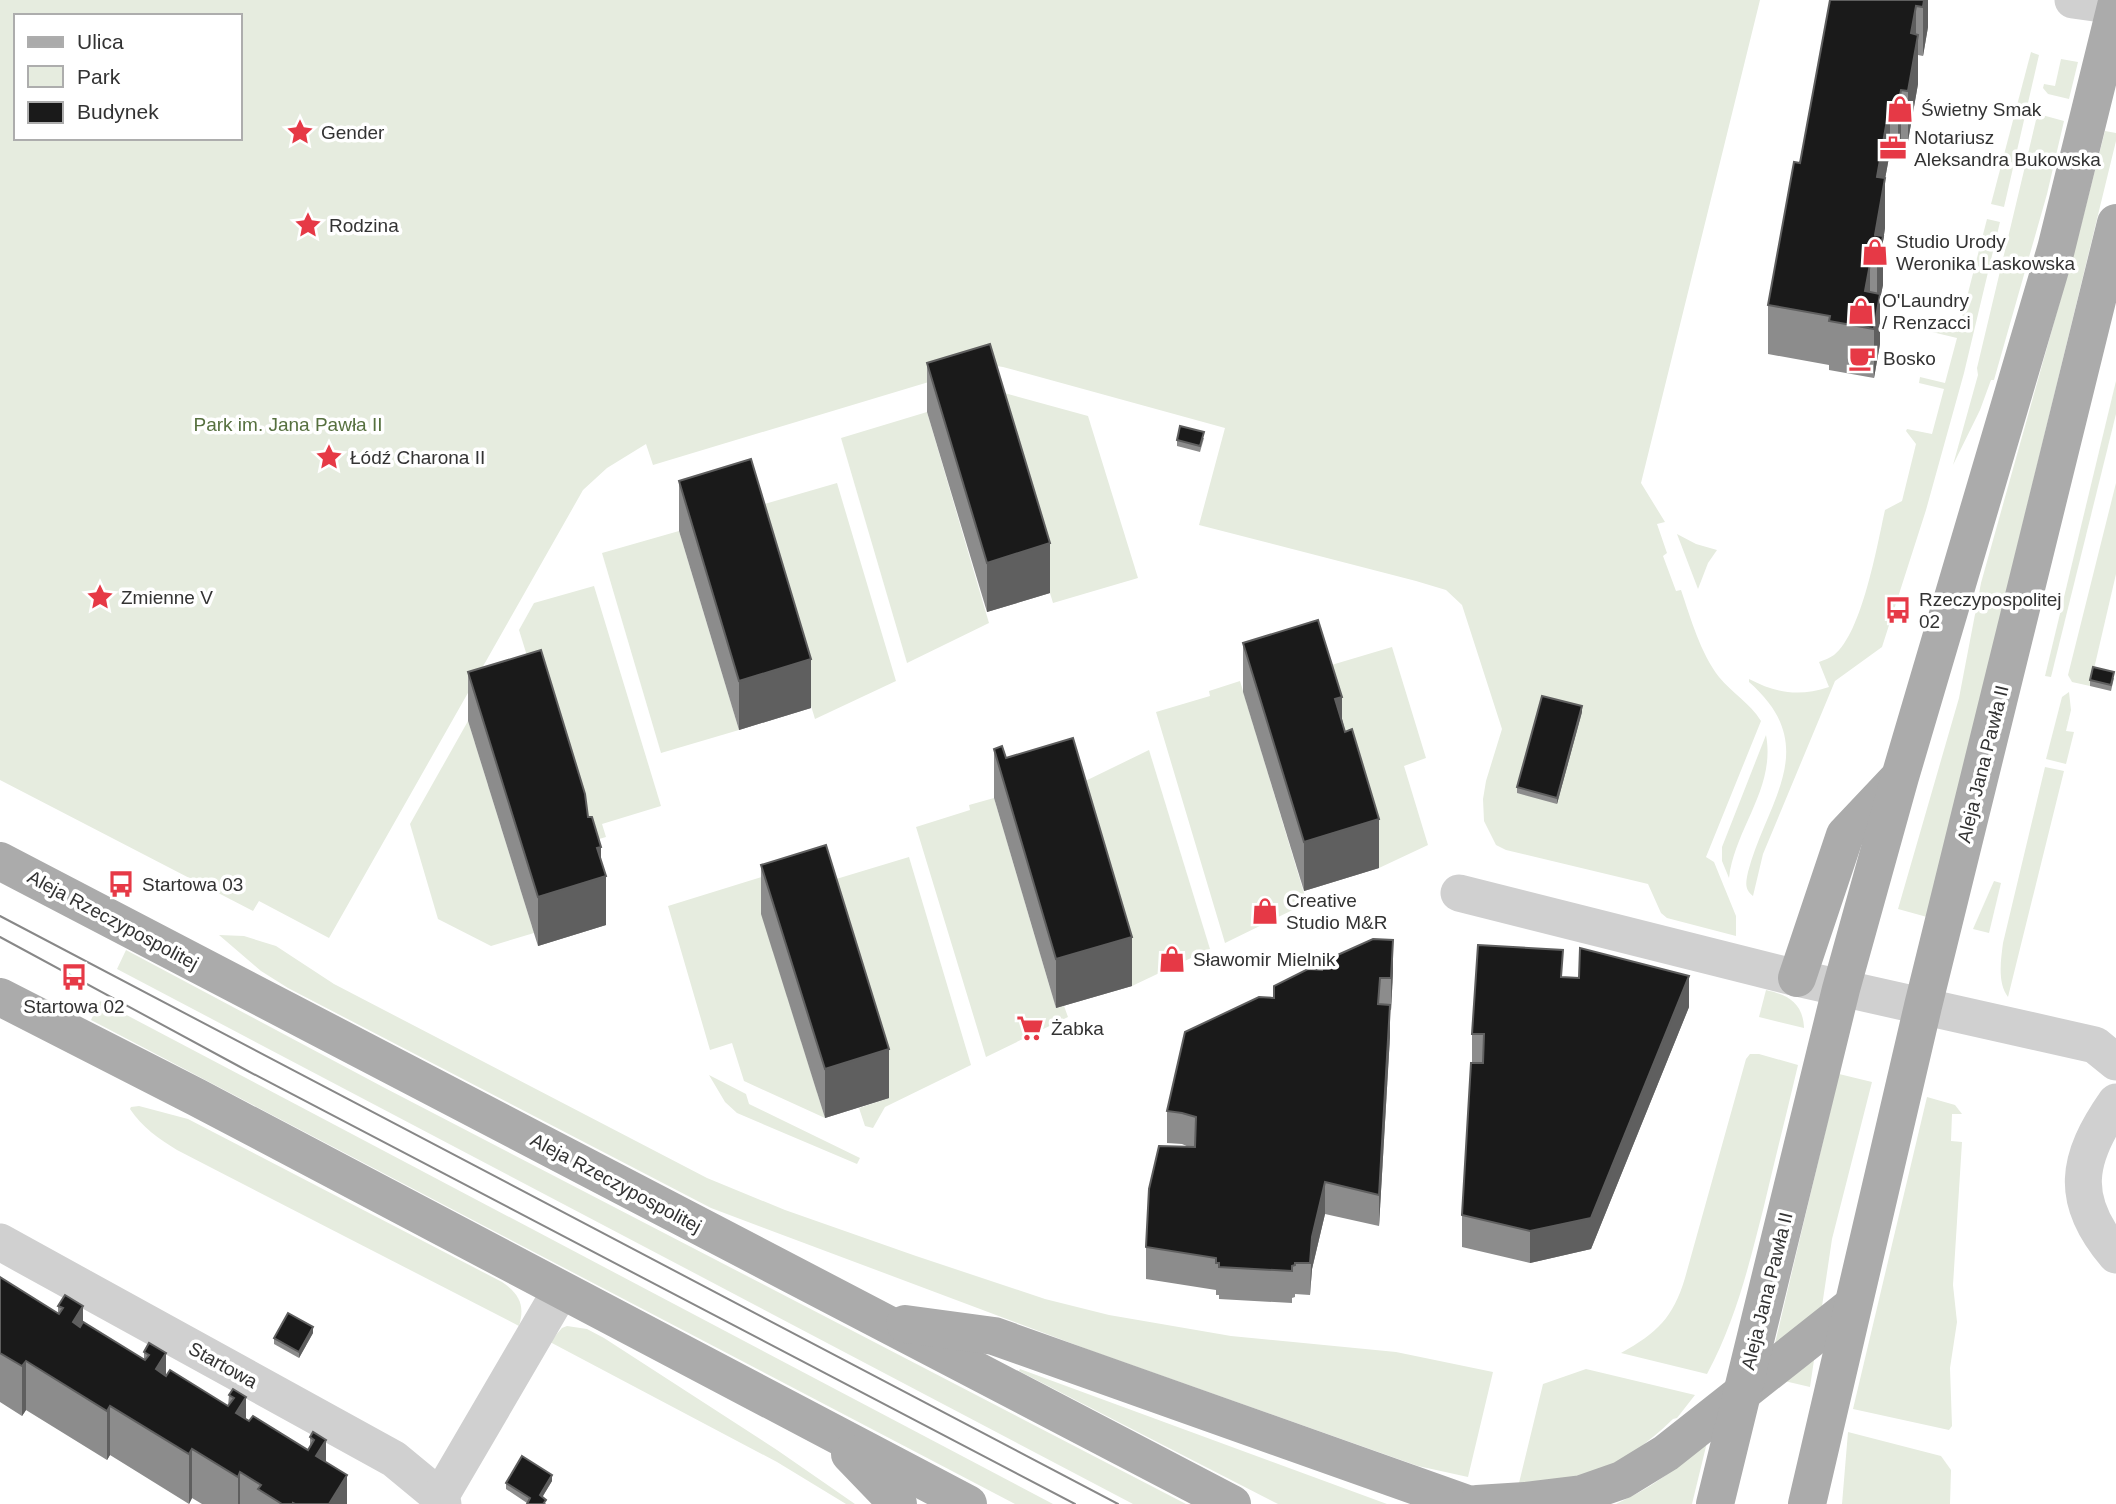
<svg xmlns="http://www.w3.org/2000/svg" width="2116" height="1504" viewBox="0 0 2116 1504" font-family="Helvetica,sans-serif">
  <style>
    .green { fill: #e6ecdf; fill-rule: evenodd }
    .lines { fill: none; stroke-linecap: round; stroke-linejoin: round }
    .minor { stroke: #d0d0d0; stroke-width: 37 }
    .major { stroke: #ababab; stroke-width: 38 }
    .tram { stroke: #888; stroke-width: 2 }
    .wall { fill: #8c8c8c }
    .shaded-wall { fill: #5f5f5f }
    .building { fill: #1a1a1a; stroke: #5f5f5f; stroke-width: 2 }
    .labels { text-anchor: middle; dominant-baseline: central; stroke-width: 7; stroke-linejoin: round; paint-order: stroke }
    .poi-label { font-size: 19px; fill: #333; stroke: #fff; text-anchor: start }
    .park-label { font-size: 19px; fill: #56703f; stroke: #fff }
    .street-label { font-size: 19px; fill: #333; stroke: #fff }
  </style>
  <rect width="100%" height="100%" fill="#fff"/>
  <!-- green -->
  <g class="green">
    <path d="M0,0H1760L1641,483L1665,522L1657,524L1667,553L1663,556L1676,591L1681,590C1691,619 1700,652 1719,677C1732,693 1750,703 1761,721L1706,857L1714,862L1736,916V936L1667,918L1661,913L1648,884L1506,850L1496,845L1484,821L1483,799L1486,781L1502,729L1462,605L1446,590L1416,581L1199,525L1225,428L1003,367L946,358L942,378L653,465L646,444L607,468L583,490L329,938L259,901L253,911L0,780ZM16,16H240V138H16Z"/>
    <polygon points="2031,52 2039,55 2004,207 1991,204"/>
    <polygon points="2061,59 2078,62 2069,99 2048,94 2043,88 2044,84 2055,86"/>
    <polygon points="2042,115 2064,121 2047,194 1994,380 1991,380 1980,410 1953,465 1978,375 1977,368 2036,120"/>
    <polygon points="2105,131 2116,133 2116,141 1927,917 1898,909 1959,698 1981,583 2078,237"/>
    <path d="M1987,219L2000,222L1964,373L1926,510L1882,647L1835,681L1763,854L1753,896C1744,889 1746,882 1748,872C1767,800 1823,747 1749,682V679C1776,693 1799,697 1829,687L1819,662C1824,660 1830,658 1834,655C1862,633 1877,546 1885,510L1902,501L1916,444L1906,431L1907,429L1932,434L1944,389L1919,383L1920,377L1945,383L1957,338L1932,332L1933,327L1958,332Z"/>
    <polygon points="2116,381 2116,414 2051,677 2045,676"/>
    <polygon points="997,391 1088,416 1138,578 1053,603 990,394"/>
    <polygon points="927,412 989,623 907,663 841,438"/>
    <polygon points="837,483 896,681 815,719 751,508"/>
    <polygon points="2116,483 2116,574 2090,686 2072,682 2068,675"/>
    <polygon points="679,531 739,730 661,753 602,553"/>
    <polygon points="1677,534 1696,544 1717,550 1708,563 1698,589"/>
    <polygon points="594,586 661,806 602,824 606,837 585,843 519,630 534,603"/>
    <polygon points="1392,647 1426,758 1404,766 1428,845 1379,868 1318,669"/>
    <polygon points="1240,681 1307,903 1225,943 1156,712 1210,696 1209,691"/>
    <polygon points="2069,692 2071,710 2066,731 2074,732 2066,764 2046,759 2062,697"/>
    <polygon points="468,721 534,933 491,946 438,919 410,824"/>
    <path d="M1766,735C1776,788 1735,828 1729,878L1722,861V847Z"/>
    <polygon points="1149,750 1210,949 1132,986 1073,787"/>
    <path d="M2045,767L2064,771L2008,997C1997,983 2001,959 2003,943Z"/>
    <polygon points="994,798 1056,1008 1064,1006 1068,1017 986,1057 916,827 970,810 969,805"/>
    <polygon points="909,857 971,1065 885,1107 873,1128 865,1126 859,1108 889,1098 823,883"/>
    <polygon points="781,871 762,915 825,1118 744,1081 732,1043 710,1050 668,906"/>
    <polygon points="1994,881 2001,883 1989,933 1973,929"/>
    <polygon points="219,935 244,936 276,946 334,984 707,1178 785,1210 916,1256 1045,1299 1109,1315 1231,1336 1396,1352 1493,1372 1468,1477 1418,1466 1092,1351 711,1208 288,988 261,971"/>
    <polygon points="126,950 383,1087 1186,1504 1133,1504 117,969"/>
    <path d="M1766,990C1788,995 1803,1003 1804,1028L1759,1017Z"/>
    <polygon points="100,1001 1053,1504 1015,1504 91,1020"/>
    <path d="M1750,1054H1759L1798,1065C1787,1112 1775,1159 1764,1206C1749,1265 1736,1320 1707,1374L1621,1353C1657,1333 1673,1318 1685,1278L1746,1059Z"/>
    <polygon points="1839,1074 1872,1082 1832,1239 1810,1387 1767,1377"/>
    <polygon points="709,1075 746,1094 749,1104 860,1158 857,1164 737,1113 725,1102"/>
    <polygon points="1927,1097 1955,1105 1962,1114 1952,1114 1951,1141 1962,1142 1953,1285 1957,1322 1950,1368 1952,1426 1949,1430 1853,1409"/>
    <path d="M139,1106L188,1119L502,1282C520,1294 525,1306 519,1326L177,1150C159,1139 142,1127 130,1109L131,1107Z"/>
    <polygon points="567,1326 587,1329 604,1338 777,1450 855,1504 846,1504 777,1462 550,1342 562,1328"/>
    <polygon points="1020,1369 1387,1504 1278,1504 1019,1371"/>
    <path d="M1586,1369L1695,1395L1677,1418L1673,1419C1648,1443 1620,1465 1585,1475C1565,1480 1541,1480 1519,1483L1543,1384Z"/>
    <path d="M1710,1430L1692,1504H1616C1658,1484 1682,1467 1710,1430Z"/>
    <polygon points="1848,1432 1941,1456 1951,1470 1950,1504 1842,1504"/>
  </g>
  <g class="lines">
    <!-- minor -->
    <g class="minor">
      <polyline points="2073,0 2116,6"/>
      <polyline points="1459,893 1797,978 2095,1045 2116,1062"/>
      <path d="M2116,1102C2076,1159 2069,1200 2116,1255"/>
      <polyline points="0,1242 394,1459 440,1497 443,1504"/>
      <polyline points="440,1497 561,1290"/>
    </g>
    <!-- major -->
    <g class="major">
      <polyline points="0,861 1232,1504"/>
      <polyline points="1797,978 1845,835 1896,781"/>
      <polyline points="0,997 196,1097 968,1504"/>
      <polyline points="905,1324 994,1336 1467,1504"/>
      <polyline points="850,1454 898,1504"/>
      <polyline points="1477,1504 1525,1501 1582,1494 1622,1480 1666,1453 1852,1306"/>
      <polyline points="1715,1504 1841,989 1900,777 2056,249 2116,6"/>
      <polyline points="1807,1504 1923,1006 2116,223"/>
    </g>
    <!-- tram -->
    <g class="tram">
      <polyline points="0,916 1118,1504"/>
      <polyline points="0,937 244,1069 1075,1504"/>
    </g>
  </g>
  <!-- wall -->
  <g class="wall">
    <polygon points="1830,0 1928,0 1928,27 1923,56 1918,55 1918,84 1908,141 1901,139 1898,154 1890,152 1885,179 1885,228 1883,241 1883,285 1880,299 1880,344 1874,378 1829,370 1829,365 1768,354 1768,305 1800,163"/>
    <polygon points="927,363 1050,593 987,612 927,412"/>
    <polygon points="1204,438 1200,452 1177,446 1177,440"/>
    <polygon points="679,481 811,708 739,730 679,531"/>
    <polygon points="1243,643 1342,719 1379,868 1304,891 1243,692"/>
    <polygon points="468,672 588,817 601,860 606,925 538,946 468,721"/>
    <polygon points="2114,678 2111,691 2090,686 2090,680"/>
    <polygon points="1582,712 1557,804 1517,793 1517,787"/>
    <polygon points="994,749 1006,758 1132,986 1056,1008 994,798"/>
    <polygon points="761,865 889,1098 825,1118 761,914"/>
    <polygon points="1393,972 1391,1010 1390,1010 1390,1036 1379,1226 1325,1214 1312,1269 1310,1295 1295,1294 1295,1297 1292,1298 1292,1303 1219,1299 1219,1295 1216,1295 1216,1290 1146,1279 1146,1247 1189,1147 1182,1144 1167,1143 1167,1111 1274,998"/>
    <polygon points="1563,977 1689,1007 1591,1249 1530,1263 1462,1247 1462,1215 1472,1063 1472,1034"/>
    <polygon points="0,1277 58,1313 58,1306 83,1323 144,1359 144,1352 149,1343 166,1375 228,1406 229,1395 233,1389 246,1419 308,1450 310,1447 310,1437 313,1432 326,1462 347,1504 202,1504 192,1498 189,1504 110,1455 107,1460 26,1410 22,1416 0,1402"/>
    <polygon points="313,1333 299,1358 274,1344 274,1338"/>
    <polygon points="552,1481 542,1497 546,1504 527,1503 506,1489 506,1483"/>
  </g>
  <!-- shaded-wall -->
  <g class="shaded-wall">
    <polygon points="1924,0 1928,0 1928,27 1923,56 1923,7"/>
    <polygon points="1916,6 1916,49 1918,35 1918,84 1908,141 1908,91 1911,33"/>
    <polygon points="1901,90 1901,139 1898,154 1898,105"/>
    <polygon points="1890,103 1890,152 1885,179 1885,228 1883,241 1883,285 1880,299 1880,344 1874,378 1874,329 1877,310 1877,266 1875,235 1877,177"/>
    <polygon points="1870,264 1870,314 1865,291"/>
    <polygon points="1050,543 1050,593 987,612 987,563"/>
    <polygon points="811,659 811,708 739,730 739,681"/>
    <polygon points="1342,697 1342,746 1335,699"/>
    <polygon points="1582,706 1582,712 1557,804 1557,798"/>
    <polygon points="1379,819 1379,868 1304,891 1304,842"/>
    <polygon points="601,847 601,877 606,876 606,925 538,946 538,897 597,848"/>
    <polygon points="1132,937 1132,986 1056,1008 1056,959"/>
    <polygon points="1393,940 1393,972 1391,1010 1391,978"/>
    <polygon points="1689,976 1689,1007 1591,1249 1530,1263 1530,1231"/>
    <polygon points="1390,1005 1390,1036 1379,1226 1379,1195"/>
    <polygon points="889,1049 889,1098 825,1118 825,1069"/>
    <polygon points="1325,1182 1325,1214 1312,1269 1310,1295 1312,1237"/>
    <polygon points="83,1306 83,1355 73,1322"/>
    <polygon points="313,1327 313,1333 299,1358 299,1352"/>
    <polygon points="166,1353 166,1402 156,1369"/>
    <polygon points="26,1361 26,1410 22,1416 22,1366"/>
    <polygon points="246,1397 246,1446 236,1413"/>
    <polygon points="110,1406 110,1455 107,1460 107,1411"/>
    <polygon points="326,1440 326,1490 316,1456"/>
    <polygon points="192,1449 192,1498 189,1504 189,1454"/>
    <polygon points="240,1472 240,1504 238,1504 238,1477"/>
    <polygon points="347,1475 347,1504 329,1504"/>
    <polygon points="552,1475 552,1481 540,1501 540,1495"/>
  </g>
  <!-- building -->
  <g class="building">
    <polygon points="1830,0 1924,0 1923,7 1916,6 1911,33 1918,35 1908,91 1901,90 1898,105 1890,103 1877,177 1885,178 1875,235 1883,236 1877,266 1870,264 1865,291 1880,294 1874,329 1829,321 1830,316 1768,305 1794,162 1800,163"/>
    <polygon points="990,344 1050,543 987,563 927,363"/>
    <polygon points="1180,426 1204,432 1200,446 1177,440"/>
    <polygon points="751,459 811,659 739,681 679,481"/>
    <polygon points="1318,620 1342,697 1335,699 1345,732 1352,729 1379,819 1304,842 1243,643"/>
    <polygon points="541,650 585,794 588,817 592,817 601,847 597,848 606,876 538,897 468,672"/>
    <polygon points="2093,667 2114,672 2111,685 2090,680"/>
    <polygon points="1542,696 1582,706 1557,798 1517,787"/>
    <polygon points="1073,738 1132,937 1056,959 994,749 1002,746 1006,758"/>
    <polygon points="826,845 889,1049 825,1069 761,865"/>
    <polygon points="1373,939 1393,940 1391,978 1380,978 1378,1004 1390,1005 1379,1195 1325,1182 1312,1237 1310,1263 1295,1263 1295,1265 1292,1266 1292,1271 1219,1267 1219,1263 1216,1263 1216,1258 1146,1247 1149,1189 1159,1146 1195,1147 1196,1117 1182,1113 1167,1111 1185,1032 1259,997 1274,998 1274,986 1308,969 1322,970 1322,962"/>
    <polygon points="1478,945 1563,950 1561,977 1579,978 1580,948 1689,976 1591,1218 1530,1231 1462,1215 1471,1063 1483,1063 1484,1034 1472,1034"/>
    <polygon points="0,1277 59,1314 63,1308 58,1306 65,1295 83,1306 73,1322 80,1327 83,1322 145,1360 149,1355 144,1352 149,1343 166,1353 156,1369 166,1376 170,1370 228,1406 234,1398 229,1395 233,1389 246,1397 236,1413 249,1421 253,1416 308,1450 314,1440 310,1437 313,1432 326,1440 316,1456 347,1475 329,1504 295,1504 293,1503 293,1504 282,1504 258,1489 261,1485 240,1472 238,1477 192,1449 189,1454 110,1406 107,1411 26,1361 22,1366 0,1353"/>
    <polygon points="288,1313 313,1327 299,1352 274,1338"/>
    <polygon points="522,1456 552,1475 540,1495 546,1500 543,1504 527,1504 530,1498 506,1483"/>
  </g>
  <!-- icons -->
  <defs>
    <symbol id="shop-bare" viewBox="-9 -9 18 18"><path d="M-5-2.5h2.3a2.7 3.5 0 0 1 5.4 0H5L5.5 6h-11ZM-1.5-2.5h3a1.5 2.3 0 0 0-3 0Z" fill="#e63946" stroke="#fff" stroke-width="2.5" paint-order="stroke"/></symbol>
    <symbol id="sight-bare" viewBox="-9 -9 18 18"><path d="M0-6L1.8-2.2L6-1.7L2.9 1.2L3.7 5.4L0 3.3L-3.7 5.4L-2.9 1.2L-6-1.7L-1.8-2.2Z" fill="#e63946" stroke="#fff" stroke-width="2.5" paint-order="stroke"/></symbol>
    <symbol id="office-bare" viewBox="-9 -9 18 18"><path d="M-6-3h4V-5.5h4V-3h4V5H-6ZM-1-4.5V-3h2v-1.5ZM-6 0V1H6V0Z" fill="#e63946" stroke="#fff" stroke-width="2.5" paint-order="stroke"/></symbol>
    <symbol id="cafe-bare" viewBox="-9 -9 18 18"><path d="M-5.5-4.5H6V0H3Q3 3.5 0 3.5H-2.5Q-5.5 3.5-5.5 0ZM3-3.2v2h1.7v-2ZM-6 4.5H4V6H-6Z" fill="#e63946" stroke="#fff" stroke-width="2.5" paint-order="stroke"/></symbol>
    <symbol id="bus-bare" viewBox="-9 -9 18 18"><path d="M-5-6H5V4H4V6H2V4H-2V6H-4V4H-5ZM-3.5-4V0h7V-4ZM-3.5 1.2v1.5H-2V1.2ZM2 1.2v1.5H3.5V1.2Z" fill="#e63946" stroke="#fff" stroke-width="2.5" paint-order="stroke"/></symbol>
    <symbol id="supermarket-bare" viewBox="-9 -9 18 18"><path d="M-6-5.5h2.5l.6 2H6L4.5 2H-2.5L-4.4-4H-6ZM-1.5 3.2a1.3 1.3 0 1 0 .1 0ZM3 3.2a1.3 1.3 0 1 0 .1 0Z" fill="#e63946" stroke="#fff" stroke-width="2.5" paint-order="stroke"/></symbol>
  </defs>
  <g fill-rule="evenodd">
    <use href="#shop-bare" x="1881" y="90" width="38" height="38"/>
    <use href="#sight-bare" x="281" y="113" width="38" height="38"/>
    <use href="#office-bare" x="1874" y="129" width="38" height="38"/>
    <use href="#sight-bare" x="289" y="206" width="38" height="38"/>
    <use href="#shop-bare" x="1856" y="233" width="38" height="38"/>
    <use href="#shop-bare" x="1842" y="292" width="38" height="38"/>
    <use href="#cafe-bare" x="1843" y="339" width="38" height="38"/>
    <use href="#sight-bare" x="310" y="438" width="38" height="38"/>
    <use href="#sight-bare" x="81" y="578" width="38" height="38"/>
    <use href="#bus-bare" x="1879" y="591" width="38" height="38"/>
    <use href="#bus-bare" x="102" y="865" width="38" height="38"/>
    <use href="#shop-bare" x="1246" y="892" width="38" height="38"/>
    <use href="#shop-bare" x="1153" y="940" width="38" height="38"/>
    <use href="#bus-bare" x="55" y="958" width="38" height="38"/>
    <use href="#supermarket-bare" x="1011" y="1009" width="38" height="38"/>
  </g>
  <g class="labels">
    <!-- poi labels -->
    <g class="poi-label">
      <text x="1921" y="109">Świetny Smak</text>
      <text x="321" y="132">Gender</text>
      <text x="1914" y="137">Notariusz<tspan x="1914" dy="22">Aleksandra Bukowska</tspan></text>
      <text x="329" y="225">Rodzina</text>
      <text x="1896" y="241">Studio Urody<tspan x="1896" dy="22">Weronika Laskowska</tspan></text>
      <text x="1882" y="300">O'Laundry<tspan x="1882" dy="22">/ Renzacci</tspan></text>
      <text x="1883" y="358">Bosko</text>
      <text x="350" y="457">Łódź Charona II</text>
      <text x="121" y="597">Zmienne V</text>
      <text x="1919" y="599">Rzeczypospolitej<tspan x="1919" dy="22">02</tspan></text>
      <text x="142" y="884">Startowa 03</text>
      <text x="1286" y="900">Creative<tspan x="1286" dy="22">Studio M&amp;R</tspan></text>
      <text x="1193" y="959">Sławomir Mielnik</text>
      <text x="74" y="1006" text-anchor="middle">Startowa 02</text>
      <text x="1051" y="1028">Żabka</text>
    </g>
    <!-- park labels -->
    <g class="park-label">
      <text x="288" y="424">Park im. Jana Pawła II</text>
    </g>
    <!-- street labels -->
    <g class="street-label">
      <text transform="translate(1983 764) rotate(-76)">Aleja Jana Pawła II</text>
      <text transform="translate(113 920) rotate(28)">Aleja Rzeczypospolitej</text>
      <text transform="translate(616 1183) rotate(28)">Aleja Rzeczypospolitej</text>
      <text transform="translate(1767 1291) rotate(-76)">Aleja Jana Pawła II</text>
      <text transform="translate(223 1365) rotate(29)">Startowa</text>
    </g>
  </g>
  <!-- legend -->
  <rect x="14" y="14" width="228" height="126" fill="#ffffff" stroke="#adadad" stroke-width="2"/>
  <rect x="28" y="37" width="35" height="10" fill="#ababab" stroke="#adadad" stroke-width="2"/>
  <text x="77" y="49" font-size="21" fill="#333333">Ulica</text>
  <rect x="28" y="66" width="35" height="21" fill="#e6ecdf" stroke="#adadad" stroke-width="2"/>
  <text x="77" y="84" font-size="21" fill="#333333">Park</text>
  <rect x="28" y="102" width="35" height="21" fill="#1a1a1a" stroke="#adadad" stroke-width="2"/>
  <text x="77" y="119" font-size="21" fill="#333333">Budynek</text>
</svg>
